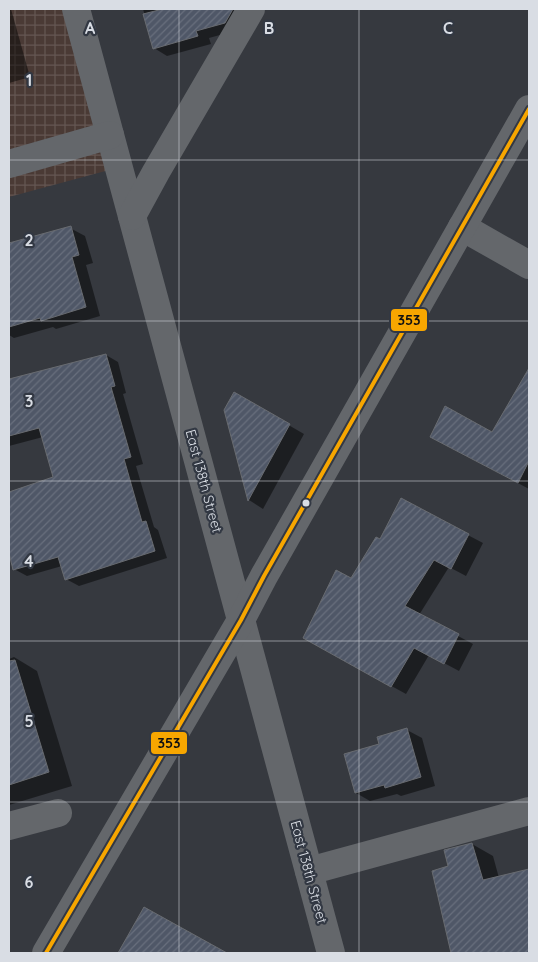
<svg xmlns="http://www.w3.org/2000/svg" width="538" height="962" viewBox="0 0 538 962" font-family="Quicksand,sans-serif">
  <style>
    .industrial { fill: url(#industrial-grid) }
    .shadow { fill: #0007 }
    .building { fill: url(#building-hatch); stroke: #686b70 }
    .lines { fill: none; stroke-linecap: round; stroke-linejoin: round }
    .minor { stroke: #64676b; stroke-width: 28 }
    .bus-1-casing { stroke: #323843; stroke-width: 8 }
    .bus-1 { stroke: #f7a600; stroke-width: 4 }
    .grid { fill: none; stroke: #d9dde4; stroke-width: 1; stroke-opacity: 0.55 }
    .bus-dot { fill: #d9dde4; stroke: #323843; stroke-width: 2 }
    .labels { text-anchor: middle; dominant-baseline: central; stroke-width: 4.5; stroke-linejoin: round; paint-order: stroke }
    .street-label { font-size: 14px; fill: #d9dde4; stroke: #323843 }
    .grid-label { font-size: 16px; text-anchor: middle; font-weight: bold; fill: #d9dde4; stroke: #323843; stroke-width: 4.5; stroke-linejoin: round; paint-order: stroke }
    .line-badge { stroke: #323843; stroke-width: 2 }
    .pale-badge-label { font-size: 14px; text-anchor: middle; font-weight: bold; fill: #111 }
  </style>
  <defs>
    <pattern id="industrial-grid" width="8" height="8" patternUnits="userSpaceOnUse" patternTransform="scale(1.25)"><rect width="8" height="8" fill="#4a3a35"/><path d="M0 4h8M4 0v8" fill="none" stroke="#645652"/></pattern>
    <pattern id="building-hatch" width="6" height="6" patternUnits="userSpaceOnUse" patternTransform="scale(1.25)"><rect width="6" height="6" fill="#4f5767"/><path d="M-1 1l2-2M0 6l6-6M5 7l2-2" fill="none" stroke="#686f7d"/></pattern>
  </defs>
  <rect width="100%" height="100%" fill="#36393f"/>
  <!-- industrial -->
  <polygon class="industrial" points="9,9 81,9 124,166 9,197"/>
  <!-- shadow -->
  <g class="shadow">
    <polygon points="9,9 11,9 30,77 9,83"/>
    <polygon points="143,9 240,9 238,30 209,38 211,44 167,56 154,48"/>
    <polygon points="70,228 85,236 93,263 86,265 100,316 56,329 53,327 14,338 9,335 9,244"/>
    <polygon points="106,355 118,362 126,393 123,394 143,464 136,466 154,527 158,530 167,558 79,586 66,579 62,566 27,576 14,569 9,548 9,494 55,478 43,437 9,446 9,381"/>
    <polygon points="529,370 529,489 448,446 492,434"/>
    <polygon points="235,394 304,434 263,509 249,500 225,410"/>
    <polygon points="401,500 483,543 466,576 449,567 419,615 473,644 459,671 429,655 406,694 319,646 352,580 380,540"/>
    <polygon points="14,657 37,671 72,786 9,805 9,659"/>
    <polygon points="407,730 422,738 435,786 401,796 397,794 370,801 356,793"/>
    <polygon points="472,844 493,856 499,878 529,870 529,953 452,953 433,872 450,867"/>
    <polygon points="144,908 224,953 119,953"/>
  </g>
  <!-- building -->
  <g class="building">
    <polygon points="163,9 233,9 225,23 196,31 198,36 153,49 143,14"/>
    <polygon points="71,226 79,255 72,257 86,307 41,321 40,318 9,327 9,243"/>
    <polygon points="106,354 115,386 111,387 131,457 124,459 142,522 146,521 155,551 65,580 58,557 13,570 9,553 9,492 53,477 39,428 9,436 9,379"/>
    <polygon points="529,368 529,461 518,483 430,437 445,406 492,432"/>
    <polygon points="234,392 290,424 248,501 224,410"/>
    <polygon points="401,498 469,534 451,569 434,560 405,606 459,634 444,664 414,648 391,687 303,638 336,570 351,578 376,537 380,539"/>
    <polygon points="15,660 49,772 9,785 9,661"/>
    <polygon points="407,728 421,777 385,788 384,785 355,793 344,754 379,744 377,737"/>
    <polygon points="472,843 483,880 529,869 529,953 451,953 432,871 448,866 444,850"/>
    <polygon points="144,907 227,953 118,953"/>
  </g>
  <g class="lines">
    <!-- minor -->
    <g class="minor">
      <polyline points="76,9 331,953"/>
      <polyline points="9,164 110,135"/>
      <polyline points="132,216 156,172 251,9"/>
      <polyline points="462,227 529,265"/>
      <polyline points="9,826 58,813"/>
      <polyline points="309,871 529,811"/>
      <polyline points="46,953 241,620 264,576 529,109"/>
    </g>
    <defs>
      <polyline id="bus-1" points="46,953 241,620 264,576 529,109"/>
    </defs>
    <!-- bus-1 casing -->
    <use href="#bus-1" class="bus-1-casing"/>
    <!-- bus-1 -->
    <use href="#bus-1" class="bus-1"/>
  </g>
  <!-- grid -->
  <path class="grid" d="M179,9V953M359,9V953M9,160H529M9,321H529M9,481H529M9,641H529M9,802H529"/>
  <!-- markers -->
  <circle class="bus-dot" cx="306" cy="503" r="4.5"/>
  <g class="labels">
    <!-- street labels -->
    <g class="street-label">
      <text transform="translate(204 481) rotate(75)">East 138th Street</text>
      <text transform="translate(309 872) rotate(75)">East 138th Street</text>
    </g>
  </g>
  <g class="grid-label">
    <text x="90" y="34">A</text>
    <text x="269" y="34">B</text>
    <text x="448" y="34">C</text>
    <text x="29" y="86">1</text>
    <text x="29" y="246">2</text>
    <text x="29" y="407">3</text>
    <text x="29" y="567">4</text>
    <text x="29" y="727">5</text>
    <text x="29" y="888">6</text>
  </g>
  <g class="line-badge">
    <rect x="390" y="308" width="38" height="24" rx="5" fill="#f7a600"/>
    <rect x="150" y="731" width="38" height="24" rx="5" fill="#f7a600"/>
  </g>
  <g class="pale-badge-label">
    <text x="409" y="325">353</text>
    <text x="169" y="748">353</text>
  </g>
  <!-- border -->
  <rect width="538" height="962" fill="none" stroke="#d9dde4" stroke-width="20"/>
</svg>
